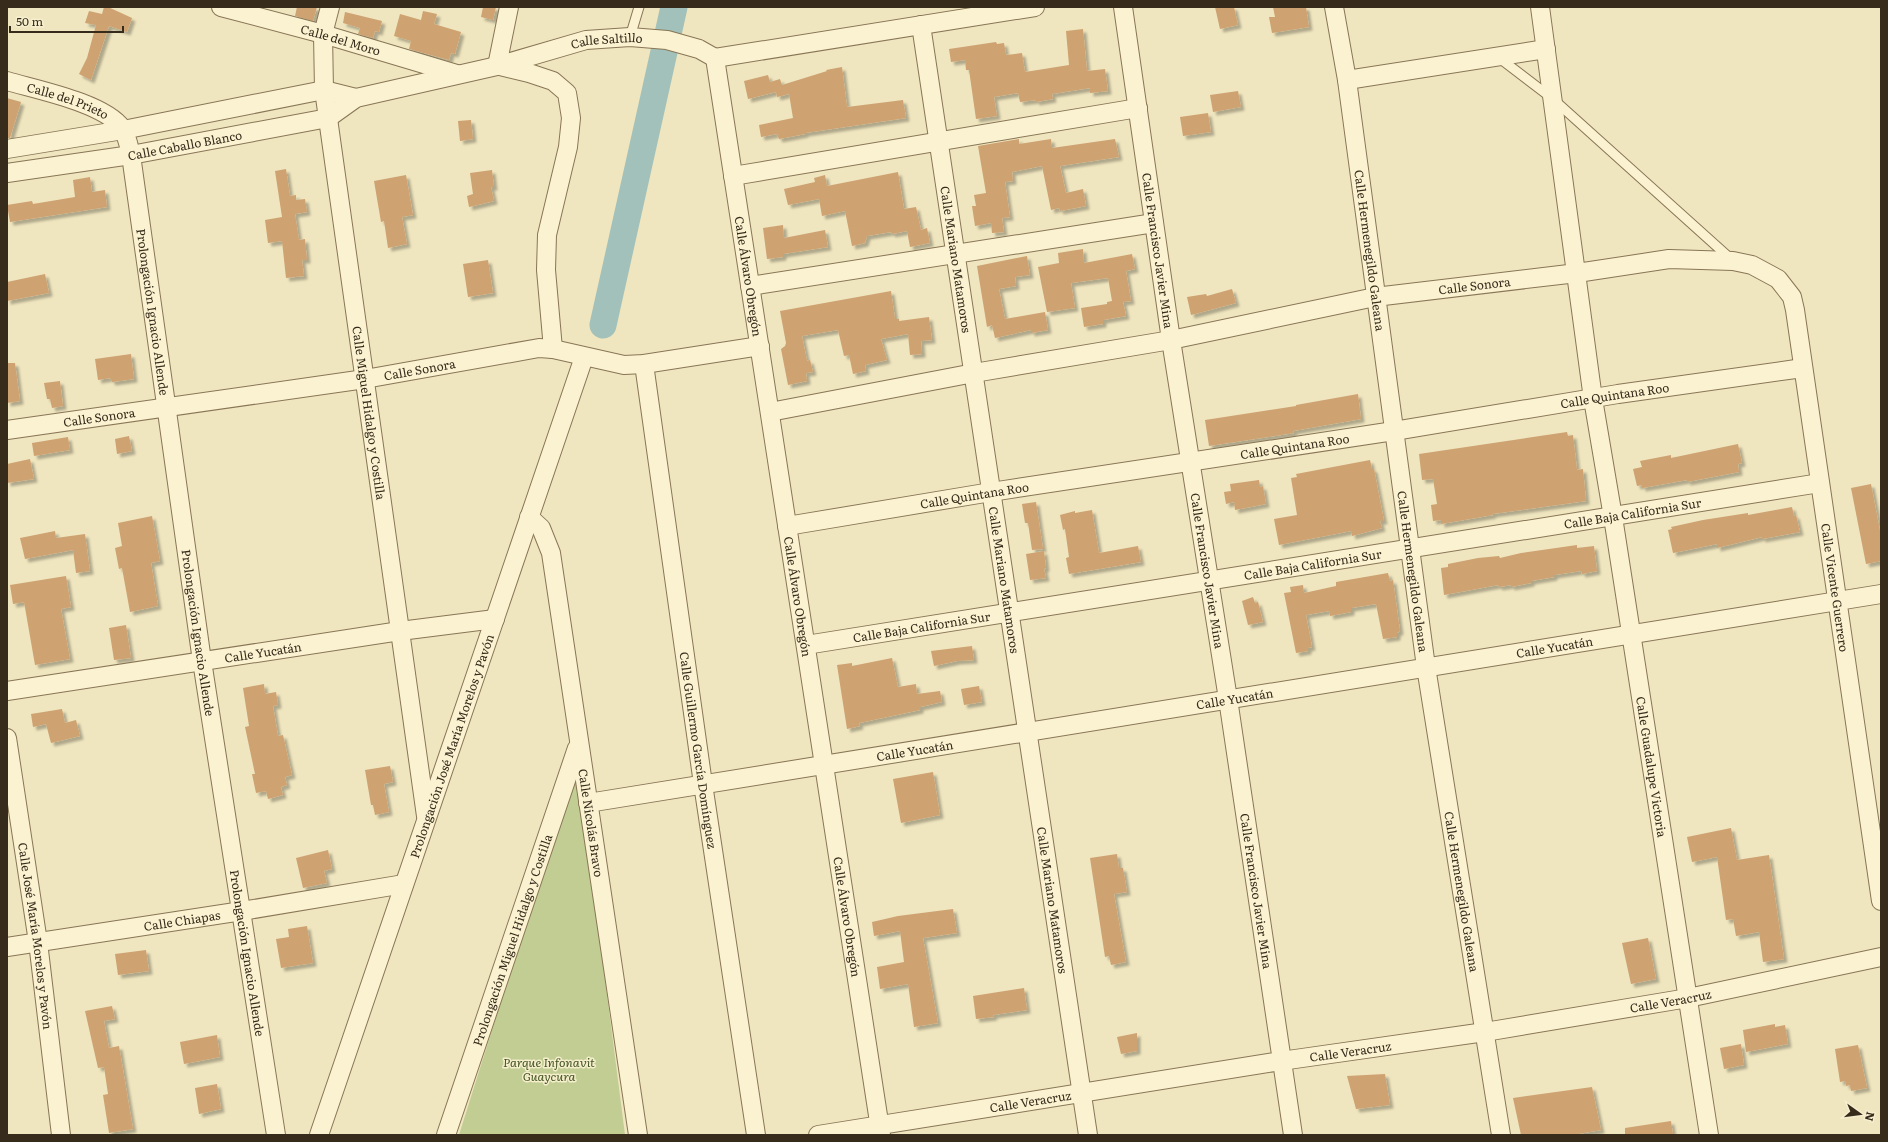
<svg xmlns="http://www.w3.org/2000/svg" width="1888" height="1142" viewBox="0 0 1888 1142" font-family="Literata,serif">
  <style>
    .green { fill: #c1cd92 }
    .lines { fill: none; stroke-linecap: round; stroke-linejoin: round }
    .river { stroke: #a2c1ba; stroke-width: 27 }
    .building { fill: #cfa272; filter: url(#shadow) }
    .service-casing { stroke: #887656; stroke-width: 11 }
    .minor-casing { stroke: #887656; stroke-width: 20 }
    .service { stroke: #faf2d1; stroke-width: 9 }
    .minor { stroke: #faf2d1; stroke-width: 18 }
    .labels { text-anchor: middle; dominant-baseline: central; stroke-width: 3; stroke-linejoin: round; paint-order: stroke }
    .street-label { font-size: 12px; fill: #372b1b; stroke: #f6efce }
    .park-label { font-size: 12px; font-style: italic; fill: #435421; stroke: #f6efce }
  </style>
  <defs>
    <filter id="shadow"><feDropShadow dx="3.5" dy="3.5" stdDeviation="1" flood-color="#0004"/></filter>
  </defs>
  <rect width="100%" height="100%" fill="#efe5be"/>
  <!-- green -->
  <polygon class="green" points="577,760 625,1135 459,1135"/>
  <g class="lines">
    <!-- river -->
    <polyline class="river" points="603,325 674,7"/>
  </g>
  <!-- building -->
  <g class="building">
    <polygon points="104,7 108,7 132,18 127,32 109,26 91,80 79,74 87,58 96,25 85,23 89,11 102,14"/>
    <polygon points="297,7 317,7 313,21 295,16"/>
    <polygon points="483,7 496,7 493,20 481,17"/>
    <polygon points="1215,7 1234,7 1238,25 1220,29"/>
    <polygon points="1273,7 1306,7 1309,27 1272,33 1269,17 1275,17"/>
    <polygon points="423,11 437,14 434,24 461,32 455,54 451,53 449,60 409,49 411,41 394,36 400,14 421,20"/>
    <polygon points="345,12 382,21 379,32 375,31 373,38 358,34 360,28 343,23"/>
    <polygon points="1083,29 1087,71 1105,69 1108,91 1090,93 1090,88 1052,94 1053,99 1036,102 1036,100 1020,102 1018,93 994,97 997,116 976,119 969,70 966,70 965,60 951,62 949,49 996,42 997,44 1004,43 1006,55 1022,53 1025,72 1069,65 1066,31"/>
    <polygon points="842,67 847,107 903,100 906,118 805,133 805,134 779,139 777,134 761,137 759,125 793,118 789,94 777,97 776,92 748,99 744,81 768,75 770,82 780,79 782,85 827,71 826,70"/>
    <polygon points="1238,91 1241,107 1213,112 1210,95"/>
    <polygon points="7,98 21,102 10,138 7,138"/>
    <polygon points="1208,113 1211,132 1183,136 1180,117"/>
    <polygon points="471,120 473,139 460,141 458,121"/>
    <polygon points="1019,139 1019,144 1051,139 1052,148 1115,139 1119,157 1060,166 1066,193 1083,189 1086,206 1060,211 1059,208 1051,210 1042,166 1012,172 1013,181 1005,182 1010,217 1002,218 1004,232 992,233 991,223 975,226 972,206 976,206 974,195 986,193 978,146"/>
    <polygon points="286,169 290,196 296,195 296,200 305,199 307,212 295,214 299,240 305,239 307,260 302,260 304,276 286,278 282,241 268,243 265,220 282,217 275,171"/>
    <polygon points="492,170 494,187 491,187 494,201 469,207 467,196 473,194 470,173"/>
    <polygon points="898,172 904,209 916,207 921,230 927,228 930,243 910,247 907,231 892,234 891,232 867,236 865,243 852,246 845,211 822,216 819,199 788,205 784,189 815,182 814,178 825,175 827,186"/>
    <polygon points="406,175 413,215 402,217 407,244 388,248 384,221 381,222 374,181"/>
    <polygon points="90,177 92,192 105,190 107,207 10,222 7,205 32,201 33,204 75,197 73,180"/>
    <polygon points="783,225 784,238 825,230 828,247 783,254 783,257 767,259 763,228"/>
    <polygon points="1083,249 1084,263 1132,254 1135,269 1126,271 1131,301 1123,302 1126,316 1103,320 1103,324 1084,327 1081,308 1107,304 1107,302 1112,301 1108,278 1071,283 1075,308 1047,312 1038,267 1059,263 1058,253"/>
    <polygon points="1027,256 1030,275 1015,277 1016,286 999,289 1005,319 1045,312 1048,330 1031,333 1031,330 995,338 992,325 987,327 977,266"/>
    <polygon points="488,260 493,293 468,297 463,264"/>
    <polygon points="45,274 49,293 7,301 7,282"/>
    <polygon points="1232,289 1236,303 1191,315 1187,297 1206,294 1207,296"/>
    <polygon points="891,291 895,319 899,319 899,321 929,317 932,340 921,341 922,354 910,355 908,334 881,339 887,360 865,365 866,371 853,374 849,355 844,356 838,330 802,336 807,361 810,360 813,372 806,373 807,381 788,385 781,349 785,346 786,343 780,311"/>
    <polygon points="131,354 134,379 112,382 110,378 98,380 95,359"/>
    <polygon points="7,363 15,363 20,401 7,403"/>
    <polygon points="60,381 63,406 52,408 50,399 47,399 44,383"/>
    <polygon points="1358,394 1361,419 1293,431 1294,433 1209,446 1205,420 1296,406 1296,405"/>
    <polygon points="1567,432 1568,436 1573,435 1577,470 1583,469 1586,501 1492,514 1493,515 1441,524 1441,520 1433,521 1431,505 1437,504 1433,479 1422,480 1419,454"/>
    <polygon points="129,436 132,451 117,454 115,439"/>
    <polygon points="68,437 70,450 34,456 32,443"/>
    <polygon points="1738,444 1742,463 1738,464 1739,472 1687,482 1687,480 1642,488 1642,485 1637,486 1633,469 1642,467 1640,461 1671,455 1671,458"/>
    <polygon points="30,459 34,479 7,483 7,464"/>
    <polygon points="1370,460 1372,469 1374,469 1384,521 1380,521 1382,528 1352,536 1351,531 1279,545 1274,519 1297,515 1291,478 1297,477 1296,474"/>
    <polygon points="1259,480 1260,487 1263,486 1266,504 1235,510 1234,502 1226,504 1224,492 1231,491 1230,484"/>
    <polygon points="1871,484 1881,536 1881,561 1866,564 1851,488"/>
    <polygon points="1036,502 1043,549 1032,550 1028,523 1025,523 1022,504"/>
    <polygon points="1792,507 1794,516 1796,515 1800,532 1762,539 1762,537 1717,548 1717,544 1673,553 1668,530 1672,529 1671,527 1703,520 1748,513 1748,515"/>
    <polygon points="1092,510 1099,553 1138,546 1141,562 1069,574 1066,558 1069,557 1065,529 1063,530 1060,515 1075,511 1075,513"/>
    <polygon points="152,516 160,561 151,563 158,606 130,612 122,568 119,569 115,548 122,546 118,523"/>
    <polygon points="55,531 56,538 85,534 90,571 76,573 73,550 25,559 20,538"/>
    <polygon points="1577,545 1577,548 1594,546 1597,571 1582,574 1581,571 1554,575 1554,577 1531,581 1531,583 1511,587 1511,585 1499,587 1498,585 1444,595 1441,568 1448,567 1448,564 1478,558 1499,556 1500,558 1521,553"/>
    <polygon points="1044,551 1046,568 1044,569 1046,578 1030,580 1026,554"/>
    <polygon points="1388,573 1390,581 1393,580 1400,631 1397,633 1397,637 1383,639 1376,604 1351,608 1351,612 1330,616 1329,611 1306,615 1312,647 1308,648 1308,651 1296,653 1284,593 1291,592 1290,587 1303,585 1304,593 1336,586 1336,582"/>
    <polygon points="66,576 71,607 61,609 70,659 35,665 24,602 13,604 10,585"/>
    <polygon points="1253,597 1255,603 1258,602 1263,622 1248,625 1242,601"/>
    <polygon points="126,625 131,658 114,660 109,628"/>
    <polygon points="972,646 974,660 957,661 934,666 931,651"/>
    <polygon points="892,658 898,687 916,684 917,694 940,691 942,702 920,707 920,710 859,723 860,726 847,729 837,665 852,663 852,666"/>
    <polygon points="264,684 265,694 276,692 278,705 273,706 278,736 283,735 292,775 285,777 287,785 281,787 283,795 268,799 266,791 256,793 252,774 255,774 245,727 249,726 243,688"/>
    <polygon points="979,686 982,702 964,705 961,689"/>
    <polygon points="62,709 65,723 76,720 80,736 51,743 46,724 33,727 31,714"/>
    <polygon points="390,766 393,782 384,784 389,812 375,815 373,805 371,805 365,770"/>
    <polygon points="933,772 940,815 901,823 893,779"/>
    <polygon points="1731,828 1737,860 1769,855 1784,959 1763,962 1759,932 1736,936 1733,919 1726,920 1717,857 1692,862 1687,837"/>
    <polygon points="328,850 332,869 324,871 327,883 303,888 296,858"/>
    <polygon points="1117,854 1119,868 1123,868 1127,892 1114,894 1126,962 1111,965 1109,956 1105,957 1090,858"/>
    <polygon points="953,909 957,933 923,938 938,1023 914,1027 908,984 880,989 877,967 904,962 900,931 874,936 872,922 898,916"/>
    <polygon points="307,926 313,963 281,968 276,939 289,937 288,929"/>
    <polygon points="1648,938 1656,979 1631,984 1622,943"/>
    <polygon points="146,950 149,971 118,975 115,954"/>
    <polygon points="1024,988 1027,1010 993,1015 994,1017 976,1019 973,996"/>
    <polygon points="112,1006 115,1019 104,1021 109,1048 119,1046 133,1129 109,1133 103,1095 108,1094 104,1067 98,1068 85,1011"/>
    <polygon points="1775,1024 1775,1027 1785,1025 1788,1044 1746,1052 1743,1030"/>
    <polygon points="1137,1033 1137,1051 1121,1054 1117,1037"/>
    <polygon points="217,1035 220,1057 184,1064 180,1042"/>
    <polygon points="1741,1044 1744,1065 1724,1069 1720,1048"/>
    <polygon points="1858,1045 1867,1088 1851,1091 1850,1085 1846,1086 1845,1081 1840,1082 1835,1049"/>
    <polygon points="1385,1074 1390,1105 1356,1109 1347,1076"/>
    <polygon points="217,1084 221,1109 199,1114 195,1088"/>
    <polygon points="1592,1087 1601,1130 1572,1135 1521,1135 1513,1098"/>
    <polygon points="1671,1121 1673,1135 1625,1135 1625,1128"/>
  </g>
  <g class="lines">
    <defs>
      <g id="service">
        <polyline points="630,37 639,7"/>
        <polyline points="1498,57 1553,99 1732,260"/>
      </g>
      <g id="minor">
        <path id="s1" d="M221,7L323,34L457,74"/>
        <path id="s2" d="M330,7L323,34L324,90L426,816"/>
        <path id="s3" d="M1123,7L1171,340L1228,699L1293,1135"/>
        <path id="s4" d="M1334,7L1347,80L1426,667L1501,1135"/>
        <path id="s5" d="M1540,7L1593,399L1613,517L1709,1135"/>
        <path id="s6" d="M921,25L1088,1135"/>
        <path id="s7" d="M715,58L881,1135"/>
        <polyline points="715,58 1035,7"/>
        <polyline points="497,66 509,7"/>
        <polyline points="500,66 529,73 553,81 567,93 571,118 568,147 547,235 546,270 553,349"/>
        <polyline points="1347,80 1546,49"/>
        <path id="s8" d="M7,81C38,90 104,103 122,128C127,135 129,147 131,155L202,661L276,1135"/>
        <polyline points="7,149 123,130 324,90 356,98"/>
        <path id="s9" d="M7,173L131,155L328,118L356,98L497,66L586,40L630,37L667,40L699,49L715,58"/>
        <polyline points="733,176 1138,108"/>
        <polyline points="750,286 1154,223"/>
        <path id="s10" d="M644,364L703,784L756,1135"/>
        <path id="s11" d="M770,412L974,373L1171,340L1375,297L1577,273L1669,259L1733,261L1752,265L1778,279L1792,297L1795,310L1881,901"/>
        <path id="s12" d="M7,430L365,379L539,348L553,349L624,365L644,364L760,346"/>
        <path id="s13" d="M529,517L541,528L551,553L638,1135"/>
        <path id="s14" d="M787,526L991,492L1394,431L1618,394L1803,368"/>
        <path id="s15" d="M806,645L1820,483"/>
        <path id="s16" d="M7,691L400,631L495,619"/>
        <path id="s17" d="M7,738L38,942L61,1135"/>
        <path id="s18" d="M588,803L1881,594"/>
        <path id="s19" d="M7,947L242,911L404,884"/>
        <path id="s20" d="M319,1135L584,357"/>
        <path id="s21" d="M446,1135L577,748"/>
        <path id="s22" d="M818,1135L1281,1061L1485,1032L1688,998L1881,957"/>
      </g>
    </defs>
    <!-- service casing -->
    <use href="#service" class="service-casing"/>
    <!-- minor casing -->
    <use href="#minor" class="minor-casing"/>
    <!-- service -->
    <use href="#service" class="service"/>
    <!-- minor -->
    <use href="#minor" class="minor"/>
  </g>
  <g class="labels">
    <!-- street labels -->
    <g class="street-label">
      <text stroke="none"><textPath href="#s1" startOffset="124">Calle del Moro</textPath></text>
      <text stroke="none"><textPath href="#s9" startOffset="618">Calle Saltillo</textPath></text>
      <text stroke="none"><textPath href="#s8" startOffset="64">Calle del Prieto</textPath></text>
      <text stroke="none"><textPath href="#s9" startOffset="180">Calle Caballo Blanco</textPath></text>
      <text stroke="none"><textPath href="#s3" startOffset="246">Calle Francisco Javier Mina</textPath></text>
      <text stroke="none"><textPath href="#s4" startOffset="246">Calle Hermenegildo Galeana</textPath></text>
      <text stroke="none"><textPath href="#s6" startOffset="237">Calle Mariano Matamoros</textPath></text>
      <text stroke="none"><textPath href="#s7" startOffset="221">Calle Álvaro Obregón</textPath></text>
      <text stroke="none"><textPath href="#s11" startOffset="716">Calle Sonora</textPath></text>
      <text stroke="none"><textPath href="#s8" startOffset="313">Prolongación Ignacio Allende</textPath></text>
      <text stroke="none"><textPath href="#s12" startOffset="417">Calle Sonora</textPath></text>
      <text stroke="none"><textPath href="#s14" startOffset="838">Calle Quintana Roo</textPath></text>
      <text stroke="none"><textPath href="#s2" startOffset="410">Calle Miguel Hidalgo y Costilla</textPath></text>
      <text stroke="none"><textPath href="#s12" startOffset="93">Calle Sonora</textPath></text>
      <text stroke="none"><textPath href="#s14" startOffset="514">Calle Quintana Roo</textPath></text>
      <text stroke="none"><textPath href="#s14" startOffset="190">Calle Quintana Roo</textPath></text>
      <text stroke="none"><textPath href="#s15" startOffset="837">Calle Baja California Sur</textPath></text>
      <text stroke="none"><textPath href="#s15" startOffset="513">Calle Baja California Sur</textPath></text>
      <text stroke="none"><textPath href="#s3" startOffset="570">Calle Francisco Javier Mina</textPath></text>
      <text stroke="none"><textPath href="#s4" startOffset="570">Calle Hermenegildo Galeana</textPath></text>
      <text stroke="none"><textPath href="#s6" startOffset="561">Calle Mariano Matamoros</textPath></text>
      <text stroke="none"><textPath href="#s11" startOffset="1342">Calle Vicente Guerrero</textPath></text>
      <text stroke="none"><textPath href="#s7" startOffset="545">Calle Álvaro Obregón</textPath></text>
      <text stroke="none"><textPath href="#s15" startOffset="117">Calle Baja California Sur</textPath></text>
      <text stroke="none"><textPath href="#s8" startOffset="637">Prolongación Ignacio Allende</textPath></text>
      <text stroke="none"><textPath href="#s18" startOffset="979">Calle Yucatán</textPath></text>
      <text stroke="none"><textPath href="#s16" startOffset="259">Calle Yucatán</textPath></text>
      <text stroke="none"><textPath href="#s18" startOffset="655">Calle Yucatán</textPath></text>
      <text stroke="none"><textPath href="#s20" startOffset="411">Prolongación José María Morelos y Pavón</textPath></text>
      <text stroke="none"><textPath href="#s10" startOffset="390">Calle Guillermo García Domínguez</textPath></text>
      <text stroke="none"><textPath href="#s18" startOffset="331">Calle Yucatán</textPath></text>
      <text stroke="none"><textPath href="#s5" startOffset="768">Calle Guadalupe Victoria</textPath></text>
      <text stroke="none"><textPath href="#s13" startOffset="316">Calle Nicolás Bravo</textPath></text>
      <text stroke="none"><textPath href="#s3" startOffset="894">Calle Francisco Javier Mina</textPath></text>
      <text stroke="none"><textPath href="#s4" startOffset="894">Calle Hermenegildo Galeana</textPath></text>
      <text stroke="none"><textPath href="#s6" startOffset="885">Calle Mariano Matamoros</textPath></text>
      <text stroke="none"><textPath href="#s7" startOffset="869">Calle Álvaro Obregón</textPath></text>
      <text stroke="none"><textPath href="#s19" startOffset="177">Calle Chiapas</textPath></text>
      <text stroke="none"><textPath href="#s17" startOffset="200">Calle José María Morelos y Pavón</textPath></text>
      <text stroke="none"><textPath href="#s21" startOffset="206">Prolongación Miguel Hidalgo y Costilla</textPath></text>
      <text stroke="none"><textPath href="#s8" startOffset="961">Prolongación Ignacio Allende</textPath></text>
      <text stroke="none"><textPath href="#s22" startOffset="863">Calle Veracruz</textPath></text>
      <text stroke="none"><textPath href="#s22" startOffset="539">Calle Veracruz</textPath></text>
      <text stroke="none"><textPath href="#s22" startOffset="215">Calle Veracruz</textPath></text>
    </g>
    <!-- park labels -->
    <g class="park-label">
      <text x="549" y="1062">Parque Infonavit<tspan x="549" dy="14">Guaycura</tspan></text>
    </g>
  </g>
  <!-- border -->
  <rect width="1888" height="1142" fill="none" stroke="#372b1b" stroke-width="16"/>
  <!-- north arrow -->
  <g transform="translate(1860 1114) rotate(104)" stroke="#f6efce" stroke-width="3" paint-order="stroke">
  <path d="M0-3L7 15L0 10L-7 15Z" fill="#372b1b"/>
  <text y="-6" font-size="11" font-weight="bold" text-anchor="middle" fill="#372b1b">N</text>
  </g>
  <!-- scale -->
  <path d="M10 26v6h113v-6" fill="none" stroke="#372b1b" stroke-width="2"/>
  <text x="16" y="26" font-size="12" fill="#372b1b" stroke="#f6efce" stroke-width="3" paint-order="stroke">50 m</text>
</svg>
